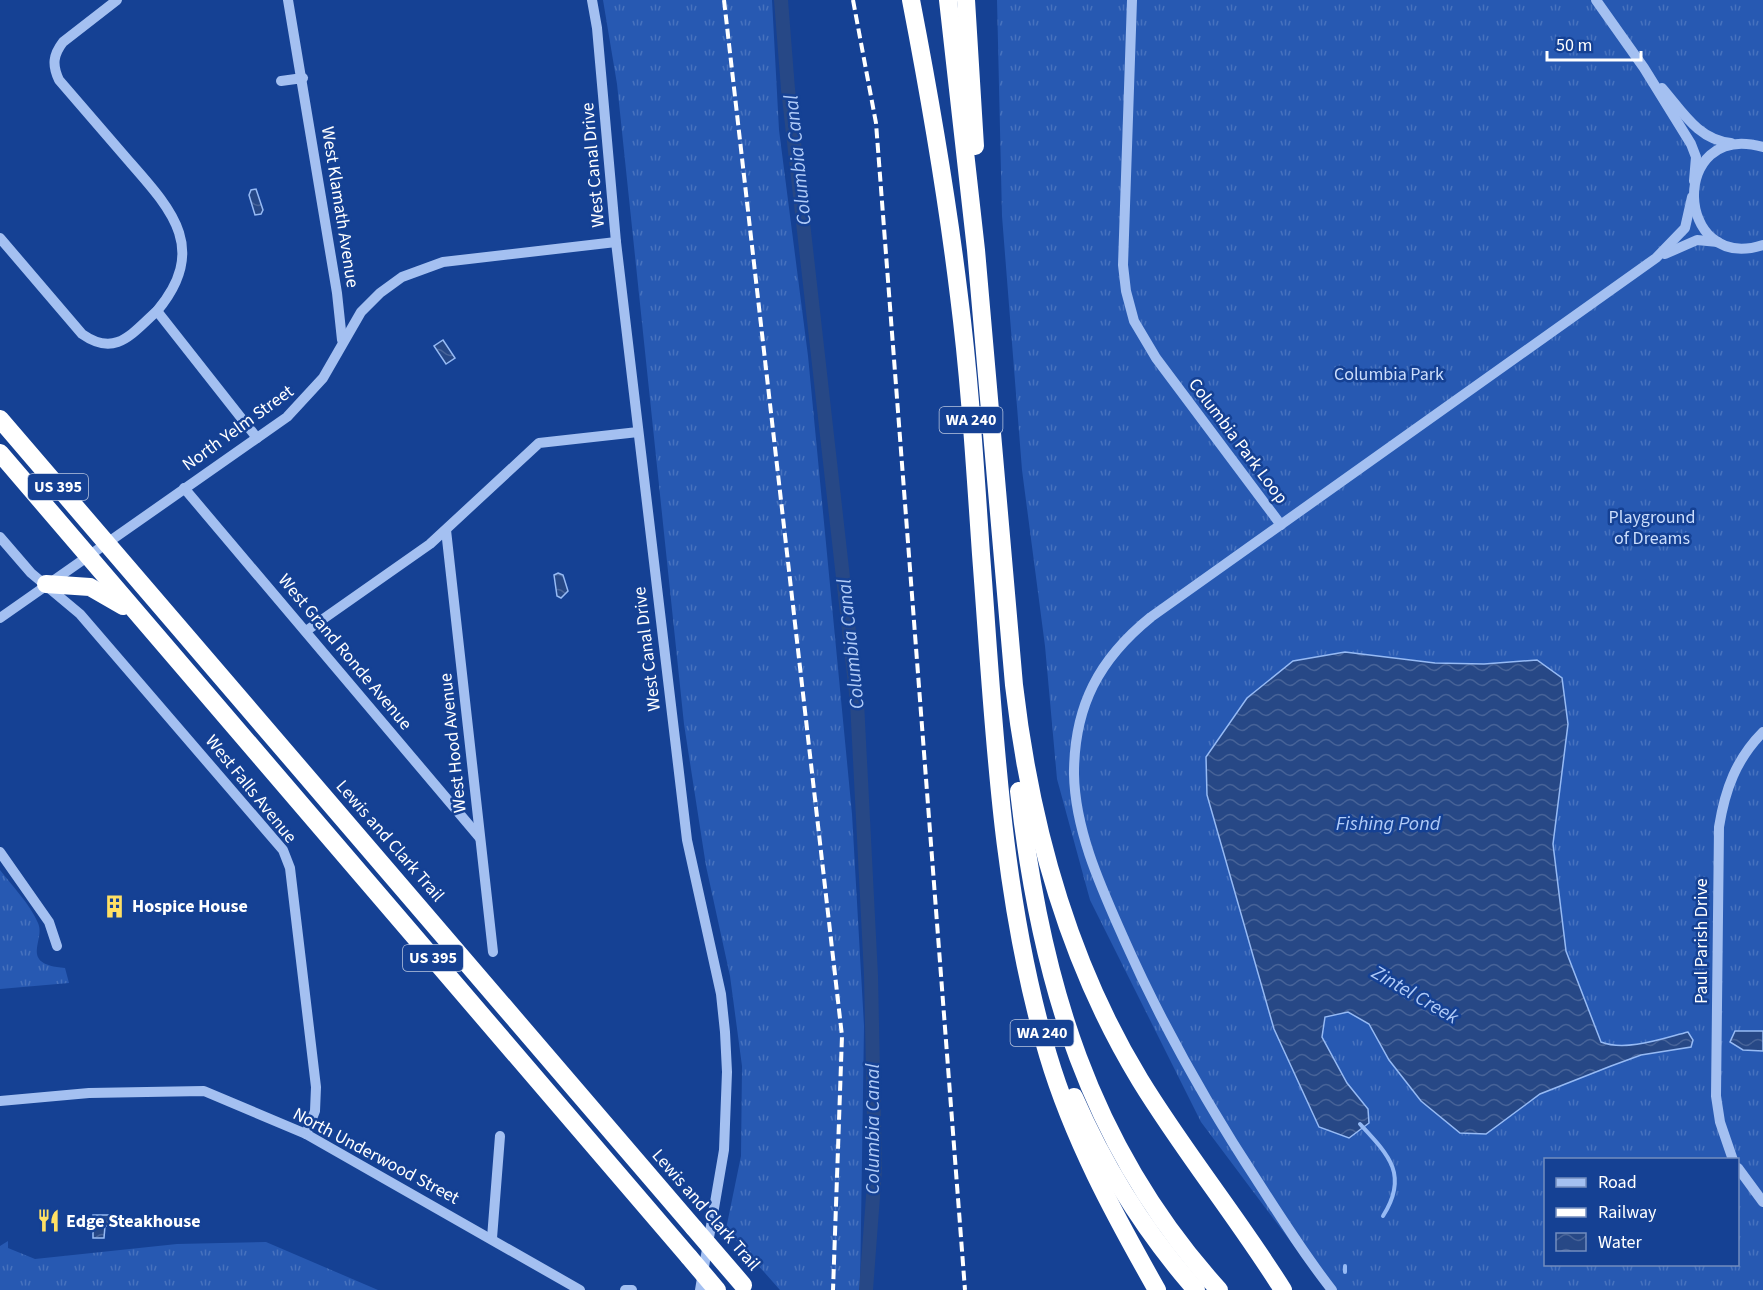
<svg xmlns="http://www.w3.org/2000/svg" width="1763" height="1290" viewBox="0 0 1763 1290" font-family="'Source Sans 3',sans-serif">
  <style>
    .grass { fill: url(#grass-tufts); fill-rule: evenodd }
    .water { fill: url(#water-waves); stroke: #96baf4; stroke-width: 1.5 }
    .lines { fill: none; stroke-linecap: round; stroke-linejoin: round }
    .stream { stroke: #96baf4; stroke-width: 4 }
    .canal { stroke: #274886; stroke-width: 14 }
    .minor { stroke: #a4c0f1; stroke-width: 10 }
    .highway { stroke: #fff; stroke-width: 18 }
    .rail { stroke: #fff; stroke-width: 4; stroke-dasharray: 10 4.5; stroke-linecap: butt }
    .highway-bridge { stroke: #fff; stroke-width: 18 }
    .labels { text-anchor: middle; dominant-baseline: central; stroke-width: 5; stroke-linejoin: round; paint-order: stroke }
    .shield { fill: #154194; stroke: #b9c6df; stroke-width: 1.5 }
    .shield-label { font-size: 16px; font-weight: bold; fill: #fff }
    .street-label { font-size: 18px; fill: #fff; stroke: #154194 }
    .park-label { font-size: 18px; fill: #cbddfc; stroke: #154194 }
    .poi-label { font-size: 18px; font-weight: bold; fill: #fff; stroke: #154194; text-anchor: start }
    .water-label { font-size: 20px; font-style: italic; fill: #b0cbf8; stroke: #154194 }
  </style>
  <defs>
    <pattern id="grass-tufts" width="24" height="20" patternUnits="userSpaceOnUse" patternTransform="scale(1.5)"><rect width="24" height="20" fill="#2759b2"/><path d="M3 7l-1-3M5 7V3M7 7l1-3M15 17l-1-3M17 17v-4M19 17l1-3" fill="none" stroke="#4772be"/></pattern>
    <pattern id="water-waves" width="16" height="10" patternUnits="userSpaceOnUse" patternTransform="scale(1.5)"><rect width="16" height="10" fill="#274886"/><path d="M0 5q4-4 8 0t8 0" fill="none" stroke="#476398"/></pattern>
  </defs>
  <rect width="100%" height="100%" fill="#154194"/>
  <!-- grass -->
  <g class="grass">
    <polygon points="603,0 772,0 779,130 808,356 852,814 864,1026 860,1290 780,1290 726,1229 741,1156 742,1066 730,976 706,866 684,724 617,84"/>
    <path d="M997,0H1763V1290H1327L1201,1122L1090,900L1057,779L1045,646L1022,470L1002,216ZM1546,1160H1738V1264H1546Z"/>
    <path d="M0,870C12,886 30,904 38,923C46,941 18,964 65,968L69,983L0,989Z"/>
    <polygon points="8,1241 8,1248 35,1259 177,1244 266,1242 378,1290 0,1290 0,1246"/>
  </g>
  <!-- water -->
  <g class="water">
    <polygon points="256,189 263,210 261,214 255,215 249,195 251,190"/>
    <polygon points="443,340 455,358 446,364 434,346"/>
    <polygon points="558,573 563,575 568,591 561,598 557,596 554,575"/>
    <path d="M1345,652L1435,663L1484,664L1537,660L1562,678L1568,724L1553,844L1566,951L1601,1042C1626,1052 1664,1038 1688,1032L1693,1040L1691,1047L1641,1055L1611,1066L1540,1094L1486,1134L1460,1133L1421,1101L1389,1060L1369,1024L1348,1012L1325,1017L1322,1037L1347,1083L1368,1109L1369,1123L1349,1138L1319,1127L1274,1029L1207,795L1206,757L1247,698L1293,661Z"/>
    <polygon points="1735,1031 1763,1031 1763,1051 1743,1050 1730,1042"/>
    <polygon points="93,1215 123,1215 124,1224 105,1226 104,1238 93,1238"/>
  </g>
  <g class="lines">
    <!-- stream -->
    <g class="stream">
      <path d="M1360,1124C1389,1155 1409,1175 1383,1216"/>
      <polyline points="1345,1272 1345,1266"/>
    </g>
    <!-- canal -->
    <polyline class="canal" points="781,0 788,89 857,702 871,975 875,1170 866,1290"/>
    <!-- minor -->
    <g class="minor">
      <path d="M117,0L63,42C53,55 52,65 59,80C82,107 105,133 128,160C172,210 209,249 157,311"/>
      <polyline points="288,0 337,293 342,340"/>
      <polyline points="592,0 597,28 616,242 687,840 721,994 725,1032 727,1072 724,1150 700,1290"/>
      <polyline points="1132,0 1123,265 1126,291 1134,321 1156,358 1281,525"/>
      <polyline points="1596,0 1644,68 1691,144 1696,157 1694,181"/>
      <polyline points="281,81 303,78"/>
      <path d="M1662,88C1682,111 1698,140 1731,143"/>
      <path d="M1763,147C1668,120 1674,274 1763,245"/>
      <path d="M0,238L82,334C116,358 132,333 157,311L257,438"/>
      <polyline points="1665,254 1697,240 1718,242"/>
      <polyline points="184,488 480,838"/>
      <polyline points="446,530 493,952"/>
      <polyline points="0,537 31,573 80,614 283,850 290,868 316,1087 315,1111 306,1134"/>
      <polyline points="0,618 287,417 323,378 361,312 380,293 402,277 443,262 616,242"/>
      <polyline points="306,631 430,544 539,443 638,432"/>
      <polyline points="0,852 49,922 57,946"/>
      <polyline points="0,1101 89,1093 204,1091 306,1134 580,1290"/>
      <path d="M1733,1160L1720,1122L1716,1096L1719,827C1725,790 1736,759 1763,732"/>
      <polyline points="1738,1168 1763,1202"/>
      <polyline points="492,1238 500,1136"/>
      <polyline points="625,1290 632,1290"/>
      <path d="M1332,1290C1306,1257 1283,1221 1260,1185C1208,1106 1162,1025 1124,939C1101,887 1075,831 1074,774C1074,706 1099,659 1151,617L1656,258L1685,228L1692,197"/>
    </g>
    <!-- highway -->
    <g class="highway">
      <path d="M911,0C930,98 947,197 959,296C970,382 975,468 981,554C994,722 1000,893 1048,1055C1073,1139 1114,1214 1157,1290"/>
      <path d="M948,0L976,250L1014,685C1030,823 1067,960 1140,1080C1184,1152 1238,1218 1283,1290"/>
      <polyline points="966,0 975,146"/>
      <polyline points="0,419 694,1228"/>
      <polyline points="0,453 689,1257"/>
      <polyline points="46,584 90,587 123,606"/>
      <path d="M1019,791C1040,979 1089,1147 1219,1290"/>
      <path d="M1074,1097C1105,1168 1145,1232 1196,1290"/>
    </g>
    <!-- rail -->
    <g class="rail">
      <polyline points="724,0 842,1036 833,1290"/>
      <polyline points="853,0 876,123 965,1290"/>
    </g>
    <!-- highway-bridge -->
    <g class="highway-bridge">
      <polyline points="694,1228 743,1285"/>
      <polyline points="689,1257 717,1290"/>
    </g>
  </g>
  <!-- icons -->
  <defs>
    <symbol id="building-bare" viewBox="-9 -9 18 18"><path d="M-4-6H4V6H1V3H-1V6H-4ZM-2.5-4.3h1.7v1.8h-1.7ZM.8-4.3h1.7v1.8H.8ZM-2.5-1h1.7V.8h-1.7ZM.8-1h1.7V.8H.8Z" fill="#ffe064" stroke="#154194" stroke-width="2.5" paint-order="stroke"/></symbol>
    <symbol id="restaurant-bare" viewBox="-9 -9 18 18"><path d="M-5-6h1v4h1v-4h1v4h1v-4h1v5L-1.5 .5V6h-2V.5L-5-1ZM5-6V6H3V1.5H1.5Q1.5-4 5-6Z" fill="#ffe064" stroke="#154194" stroke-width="2.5" paint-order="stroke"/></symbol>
  </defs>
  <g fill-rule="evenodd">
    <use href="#building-bare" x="98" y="890" width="33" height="33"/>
    <use href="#restaurant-bare" x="32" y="1204" width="33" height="33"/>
  </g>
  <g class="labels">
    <!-- shield labels -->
    <g class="shield">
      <rect x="939.5" y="407" width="63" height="26" rx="4.5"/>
      <rect x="28" y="474" width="60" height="26" rx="4.5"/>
      <rect x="403" y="945" width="60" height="26" rx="4.5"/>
      <rect x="1010.5" y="1020" width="63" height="26" rx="4.5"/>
    </g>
    <g class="shield-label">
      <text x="971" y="420">WA 240</text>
      <text x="58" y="487">US 395</text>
      <text x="433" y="958">US 395</text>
      <text x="1042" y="1033">WA 240</text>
    </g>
    <!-- street labels -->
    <g class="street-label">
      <text transform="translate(593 165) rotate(-95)">West Canal Drive</text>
      <text transform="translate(340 207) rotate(81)">West Klamath Avenue</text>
      <text transform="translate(238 428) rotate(-36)">North Yelm Street</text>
      <text transform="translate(1238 441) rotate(53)">Columbia Park Loop</text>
      <text transform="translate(647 649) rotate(-97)">West Canal Drive</text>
      <text transform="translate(345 652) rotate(50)">West Grand Ronde Avenue</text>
      <text transform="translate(453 743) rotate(-96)">West Hood Avenue</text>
      <text transform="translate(251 789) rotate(51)">West Falls Avenue</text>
      <text transform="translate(390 841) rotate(49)">Lewis and Clark Trail</text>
      <text transform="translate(1701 941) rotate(-90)">Paul Parish Drive</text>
      <text transform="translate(376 1156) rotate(28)">North Underwood Street</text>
      <text transform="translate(706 1210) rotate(49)">Lewis and Clark Trail</text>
    </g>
    <!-- park labels -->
    <g class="park-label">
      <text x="1389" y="374">Columbia Park</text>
      <text x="1652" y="517">Playground<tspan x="1652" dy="21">of Dreams</tspan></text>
    </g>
    <!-- poi labels -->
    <g class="poi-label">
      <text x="132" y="906">Hospice House</text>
      <text x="66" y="1221">Edge Steakhouse</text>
    </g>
    <!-- water labels -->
    <g class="water-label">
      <text transform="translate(798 160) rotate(-96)">Columbia Canal</text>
      <text transform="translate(851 644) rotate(-96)">Columbia Canal</text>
      <text x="1388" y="824">Fishing Pond</text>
      <text transform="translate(1415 995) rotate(30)">Zintel Creek</text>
      <text transform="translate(873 1129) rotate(-90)">Columbia Canal</text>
    </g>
  </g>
  <!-- legend -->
  <rect x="1544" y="1158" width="195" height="108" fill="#154194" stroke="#738dbf" stroke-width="1.5"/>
  <rect x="1556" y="1178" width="30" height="9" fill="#a4c0f1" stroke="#738dbf" stroke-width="1.5"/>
  <text x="1598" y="1188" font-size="18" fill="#ffffff">Road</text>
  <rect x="1556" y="1208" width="30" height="9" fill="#ffffff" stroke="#738dbf" stroke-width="1.5"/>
  <text x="1598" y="1218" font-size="18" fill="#ffffff">Railway</text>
  <rect x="1556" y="1233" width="30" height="18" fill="url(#water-waves)" stroke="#738dbf" stroke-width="1.5"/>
  <text x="1598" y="1248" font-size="18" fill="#ffffff">Water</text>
  <!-- scale -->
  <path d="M1547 51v9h94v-9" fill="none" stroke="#ffffff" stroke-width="3"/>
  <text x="1556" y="51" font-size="18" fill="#ffffff" stroke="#154194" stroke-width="4.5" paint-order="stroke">50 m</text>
</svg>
